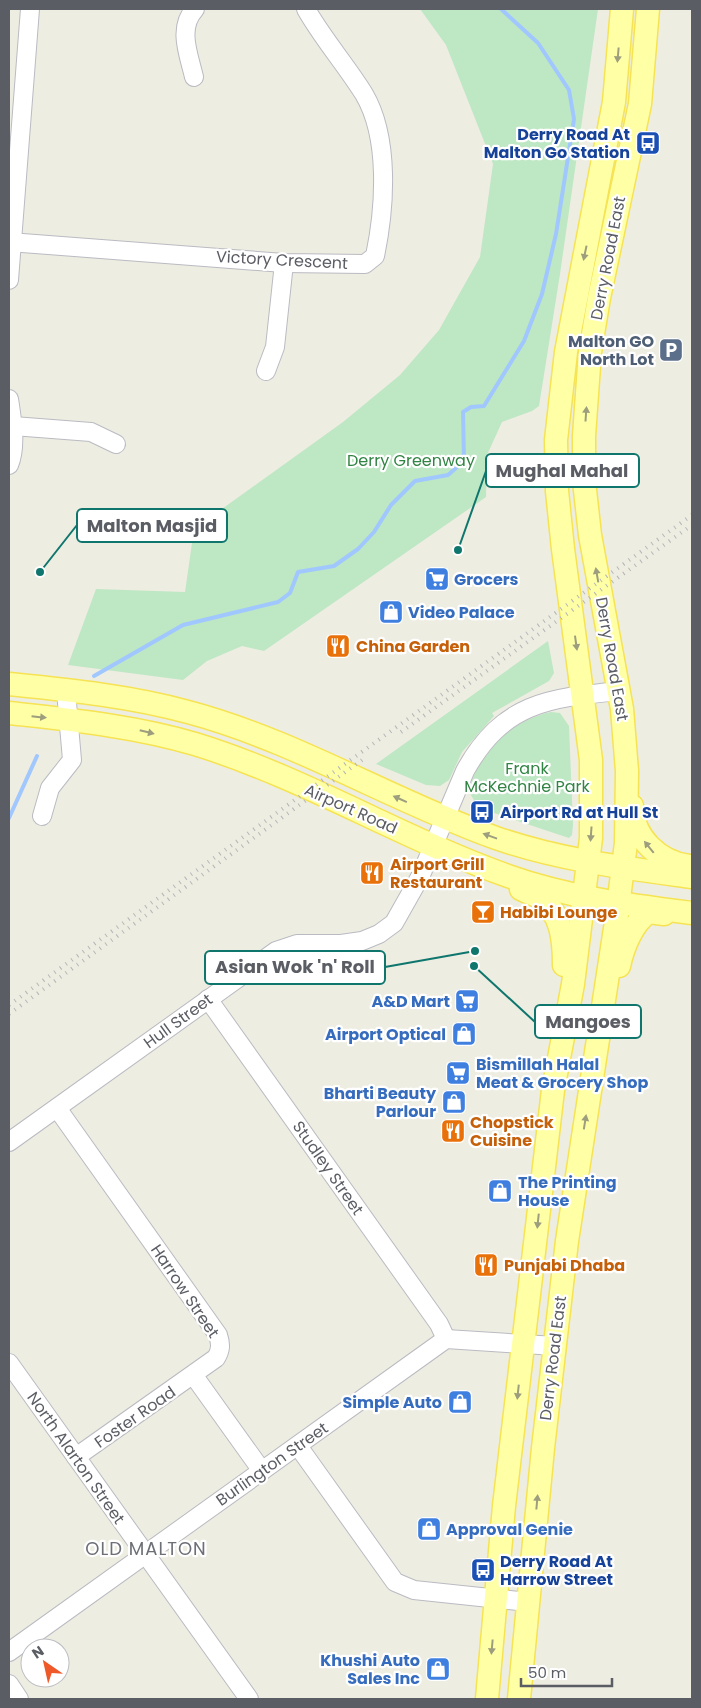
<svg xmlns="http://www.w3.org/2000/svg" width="701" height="1708" viewBox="0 0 701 1708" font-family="Poppins,sans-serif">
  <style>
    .green { fill: #bee7c4 }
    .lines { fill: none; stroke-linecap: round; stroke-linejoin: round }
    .stream { stroke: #a1c7ff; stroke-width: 4 }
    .minor-casing { stroke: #babbc2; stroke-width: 20 }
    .major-casing { stroke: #f6e353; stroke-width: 25 }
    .minor { stroke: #fff; stroke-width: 18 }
    .major { stroke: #ffffa6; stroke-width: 22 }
    .rail { stroke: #b6b6b7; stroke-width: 4; stroke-dasharray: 1 6; stroke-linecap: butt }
    .oneway { fill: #9d9e7e }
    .labels { text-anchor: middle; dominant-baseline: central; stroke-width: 4.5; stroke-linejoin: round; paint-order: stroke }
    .transit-label { font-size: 16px; font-weight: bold; fill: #164399; stroke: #fff; text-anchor: start }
    .street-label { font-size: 16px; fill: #5b5d64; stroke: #fff }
    .service-label { font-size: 16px; font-weight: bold; fill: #4e5e75; stroke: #fff; text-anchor: end }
    .park-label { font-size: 16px; fill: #318443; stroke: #fff }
    .shop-label { font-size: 16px; font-weight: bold; fill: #366cbe; stroke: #fff; text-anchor: start }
    .food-label { font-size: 16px; font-weight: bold; fill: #c56008; stroke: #fff; text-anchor: start }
    .neighbourhood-label { font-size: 18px; letter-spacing: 1px; fill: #6c6f76; stroke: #fff }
    .leader { fill: none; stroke: #0f766e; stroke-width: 2 }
    .callout-dot { fill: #0f766e; stroke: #fff; stroke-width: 2 }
    .callout { fill: #fff; stroke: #0f766e; stroke-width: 2 }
    .callout-label { font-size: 18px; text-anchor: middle; font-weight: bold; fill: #5b5d64 }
  </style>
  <rect width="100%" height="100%" fill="#eeede2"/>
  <!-- green -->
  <g class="green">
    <polygon points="420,9 598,9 560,274 539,406 532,411 502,422 487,455 486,497 264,651 242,646 207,661 183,680 68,665 96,589 185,592 194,529 343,422 400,375 439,330 480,257 493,164 446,45"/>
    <polygon points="548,641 554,673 549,681 492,713 494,716 462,752 449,780 440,786 426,785 376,764"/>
    <path d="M551,712L560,713L569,726L573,825L572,835L569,838L479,808L469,792C476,754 513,719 551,712Z"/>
  </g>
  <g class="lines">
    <!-- stream -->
    <g class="stream">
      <polyline points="94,676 183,625 278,602 290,593 298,572 334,566 358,549 374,532 391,505 415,481 448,475 464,461 463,412 471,407 484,406 524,341 542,294 556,234 574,119 569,90 538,43 501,9"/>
      <polyline points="9,818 37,756"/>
    </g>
    <defs>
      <g id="minor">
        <path d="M194,77C189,55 177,28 195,9"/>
        <path d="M9,242L284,263L365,264L375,256C385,208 390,138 364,94C346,65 323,39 306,9"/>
        <polyline points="9,280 30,9"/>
        <polyline points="266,371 275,347 284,263"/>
        <path d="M9,399C12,419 17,446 9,465"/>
        <polyline points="13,426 91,432 116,444"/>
        <polyline points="42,816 50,788 72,760 66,691"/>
        <polyline points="208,999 439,1324 446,1339"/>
        <path d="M57,1108L218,1335C221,1344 221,1350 216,1358L76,1457"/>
        <path d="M9,1142L276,951L297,944H341L362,941L379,934L394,923L420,877L465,771C503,702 549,698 620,691"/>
        <polyline points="9,1363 249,1699"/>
        <polyline points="194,1376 262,1471"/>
        <polyline points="298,1446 395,1582 414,1590 528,1602"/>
        <polyline points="9,1652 446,1339 555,1346"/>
        <polyline points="9,1684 19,1699"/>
      </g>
      <g id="major">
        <path d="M9,684C68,690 130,696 188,712C294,740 393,801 496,838C559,860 626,868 692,877"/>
        <path d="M9,713C72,720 134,726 195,744C303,777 401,838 508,876C567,897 630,905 692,913"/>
        <path d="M632,806C633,838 659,862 689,866"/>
        <path d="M521,889C527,892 533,894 539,897C562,913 564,940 564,965"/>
        <path d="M619,966C623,947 633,922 649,912L664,914"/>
        <polyline points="487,1699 504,1506 544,1167 553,1090 573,984 591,838 591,760 563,549 557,491 556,440 566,352 614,102 622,9"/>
        <polyline points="519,1699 543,1448 567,1241 616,922 626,843 627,771 622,709 590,535 584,481 584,436 590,352 599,298 640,104 648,9"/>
      </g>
    </defs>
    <!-- minor casing -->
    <use href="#minor" class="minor-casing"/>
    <!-- major casing -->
    <use href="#major" class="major-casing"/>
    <!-- minor -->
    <use href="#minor" class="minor"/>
    <!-- major -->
    <use href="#major" class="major"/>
    <!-- rail -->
    <g class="rail">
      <polyline points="401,732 692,525"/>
      <polyline points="9,1005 692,515"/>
      <polyline points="9,1014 362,760"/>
    </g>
  </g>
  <!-- one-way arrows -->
  <defs><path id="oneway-solid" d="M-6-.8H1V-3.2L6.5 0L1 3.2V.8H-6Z" transform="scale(1.25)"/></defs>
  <g class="oneway">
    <use href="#oneway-solid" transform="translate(618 55) rotate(95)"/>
    <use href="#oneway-solid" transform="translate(585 253) rotate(102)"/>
    <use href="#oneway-solid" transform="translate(586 414) rotate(-86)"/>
    <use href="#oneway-solid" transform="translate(597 575) rotate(-100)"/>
    <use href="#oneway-solid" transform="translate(576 643) rotate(82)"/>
    <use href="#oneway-solid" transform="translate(39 717) rotate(6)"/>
    <use href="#oneway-solid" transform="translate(147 732) rotate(14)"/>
    <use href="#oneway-solid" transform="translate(400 799) rotate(-156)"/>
    <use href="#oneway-solid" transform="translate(591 834) rotate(94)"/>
    <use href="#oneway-solid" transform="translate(490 836) rotate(-160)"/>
    <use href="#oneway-solid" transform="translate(649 847) rotate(-129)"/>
    <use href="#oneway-solid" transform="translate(585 1122) rotate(-81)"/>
    <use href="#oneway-solid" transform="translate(538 1221) rotate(96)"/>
    <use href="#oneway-solid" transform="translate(518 1392) rotate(96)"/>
    <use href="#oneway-solid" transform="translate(537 1502) rotate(-85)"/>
    <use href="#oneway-solid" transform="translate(492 1647) rotate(95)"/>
  </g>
  <!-- icons -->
  <defs>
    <symbol id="bus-square" viewBox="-11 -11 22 22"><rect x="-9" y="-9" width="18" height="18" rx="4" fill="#1a4fb4" stroke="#fff"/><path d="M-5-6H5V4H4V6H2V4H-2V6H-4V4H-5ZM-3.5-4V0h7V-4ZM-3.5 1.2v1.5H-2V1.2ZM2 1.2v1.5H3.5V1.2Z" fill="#fff"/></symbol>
    <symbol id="parking-square" viewBox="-11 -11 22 22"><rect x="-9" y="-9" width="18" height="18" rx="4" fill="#5c6f8a" stroke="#fff"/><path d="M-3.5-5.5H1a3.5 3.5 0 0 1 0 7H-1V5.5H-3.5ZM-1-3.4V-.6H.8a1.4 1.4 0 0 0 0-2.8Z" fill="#fff"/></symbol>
    <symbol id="supermarket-square" viewBox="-11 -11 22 22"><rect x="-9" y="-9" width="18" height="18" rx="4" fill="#3f7fe0" stroke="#fff"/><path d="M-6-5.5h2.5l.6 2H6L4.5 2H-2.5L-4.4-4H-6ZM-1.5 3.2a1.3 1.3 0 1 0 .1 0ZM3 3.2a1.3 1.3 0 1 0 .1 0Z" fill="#fff"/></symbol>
    <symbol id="shop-square" viewBox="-11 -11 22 22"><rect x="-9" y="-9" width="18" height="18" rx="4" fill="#3f7fe0" stroke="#fff"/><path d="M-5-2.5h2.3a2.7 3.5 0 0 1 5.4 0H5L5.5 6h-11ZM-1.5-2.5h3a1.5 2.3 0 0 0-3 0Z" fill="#fff"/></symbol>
    <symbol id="restaurant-square" viewBox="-11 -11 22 22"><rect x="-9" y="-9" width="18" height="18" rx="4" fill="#e8710a" stroke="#fff"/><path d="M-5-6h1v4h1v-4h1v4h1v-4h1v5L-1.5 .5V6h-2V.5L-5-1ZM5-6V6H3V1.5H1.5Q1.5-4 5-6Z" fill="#fff"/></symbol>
    <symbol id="bar-square" viewBox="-11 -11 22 22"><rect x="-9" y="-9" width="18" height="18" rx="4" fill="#e8710a" stroke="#fff"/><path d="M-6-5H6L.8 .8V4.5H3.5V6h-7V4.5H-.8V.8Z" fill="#fff"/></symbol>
  </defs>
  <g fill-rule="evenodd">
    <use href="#bus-square" x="634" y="129" width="28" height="28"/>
    <use href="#parking-square" x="657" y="336" width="28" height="28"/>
    <use href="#supermarket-square" x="423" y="565" width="28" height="28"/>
    <use href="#shop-square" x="377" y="598" width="28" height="28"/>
    <use href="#restaurant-square" x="324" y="632" width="28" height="28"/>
    <use href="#bus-square" x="468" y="798" width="28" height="28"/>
    <use href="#restaurant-square" x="358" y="859" width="28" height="28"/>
    <use href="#bar-square" x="469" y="898" width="28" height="28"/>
    <use href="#supermarket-square" x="453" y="987" width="28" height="28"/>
    <use href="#shop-square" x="450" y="1020" width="28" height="28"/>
    <use href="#supermarket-square" x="444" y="1059" width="28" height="28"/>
    <use href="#shop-square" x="440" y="1088" width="28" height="28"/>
    <use href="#restaurant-square" x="439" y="1117" width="28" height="28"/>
    <use href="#shop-square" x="486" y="1177" width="28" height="28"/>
    <use href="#restaurant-square" x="472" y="1251" width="28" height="28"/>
    <use href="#shop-square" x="446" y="1388" width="28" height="28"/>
    <use href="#shop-square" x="415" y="1515" width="28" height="28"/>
    <use href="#bus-square" x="469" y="1556" width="28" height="28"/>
    <use href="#shop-square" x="424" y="1655" width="28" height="28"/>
  </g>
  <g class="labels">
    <!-- transit labels -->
    <g class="transit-label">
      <text x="630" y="134" text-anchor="end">Derry Road At<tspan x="630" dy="18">Malton Go Station</tspan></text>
      <text x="500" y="812">Airport Rd at Hull St</text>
      <text x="500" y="1561">Derry Road At<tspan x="500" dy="18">Harrow Street</tspan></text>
    </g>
    <!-- street labels -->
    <g class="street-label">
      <text transform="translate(608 258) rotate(-79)">Derry Road East</text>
      <text transform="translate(282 260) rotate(3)">Victory Crescent</text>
      <text transform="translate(612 659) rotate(80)">Derry Road East</text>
      <text transform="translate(351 809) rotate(24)">Airport Road</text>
      <text transform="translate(178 1021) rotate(-36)">Hull Street</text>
      <text transform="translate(328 1168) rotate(55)">Studley Street</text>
      <text transform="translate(185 1291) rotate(56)">Harrow Street</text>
      <text transform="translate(553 1358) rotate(-83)">Derry Road East</text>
      <text transform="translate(135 1417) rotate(-35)">Foster Road</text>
      <text transform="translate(76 1458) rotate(55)">North Alarton Street</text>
      <text transform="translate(272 1464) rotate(-35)">Burlington Street</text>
    </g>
    <!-- service labels -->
    <g class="service-label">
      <text x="654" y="341">Malton GO<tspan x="654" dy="18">North Lot</tspan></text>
    </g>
    <!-- park labels -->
    <g class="park-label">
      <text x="411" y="460">Derry Greenway</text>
      <text x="527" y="768">Frank<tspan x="527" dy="18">McKechnie Park</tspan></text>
    </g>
    <!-- shop labels -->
    <g class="shop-label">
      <text x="454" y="579">Grocers</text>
      <text x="408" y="612">Video Palace</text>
      <text x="450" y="1001" text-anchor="end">A&amp;D Mart</text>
      <text x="446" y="1034" text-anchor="end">Airport Optical</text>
      <text x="476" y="1064">Bismillah Halal<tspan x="476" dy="18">Meat &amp; Grocery Shop</tspan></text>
      <text x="436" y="1093" text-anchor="end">Bharti Beauty<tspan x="436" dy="18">Parlour</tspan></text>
      <text x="518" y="1182">The Printing<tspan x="518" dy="18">House</tspan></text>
      <text x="442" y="1402" text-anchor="end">Simple Auto</text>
      <text x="446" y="1529">Approval Genie</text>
      <text x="420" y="1660" text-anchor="end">Khushi Auto<tspan x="420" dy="18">Sales Inc</tspan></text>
    </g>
    <!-- food labels -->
    <g class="food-label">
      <text x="356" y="646">China Garden</text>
      <text x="390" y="864">Airport Grill<tspan x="390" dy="18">Restaurant</tspan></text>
      <text x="500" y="912">Habibi Lounge</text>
      <text x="470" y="1122">Chopstick<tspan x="470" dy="18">Cuisine</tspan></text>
      <text x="504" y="1265">Punjabi Dhaba</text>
    </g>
    <!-- neighbourhood labels -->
    <g class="neighbourhood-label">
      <text x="146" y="1548">OLD MALTON</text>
    </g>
  </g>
  <!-- callouts -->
  <path class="leader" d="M458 550L486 471M40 572L77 525M475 951L385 967M474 966L535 1022"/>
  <g class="callout-dot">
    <circle cx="458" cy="550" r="5"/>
    <circle cx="40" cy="572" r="5"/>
    <circle cx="475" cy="951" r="5"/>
    <circle cx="474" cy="966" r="5"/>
  </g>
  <g class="callout">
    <rect x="486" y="454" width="153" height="33" rx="5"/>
    <rect x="77" y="509" width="150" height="33" rx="5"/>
    <rect x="205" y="951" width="180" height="33" rx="5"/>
    <rect x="535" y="1005" width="106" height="33" rx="5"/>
  </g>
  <g class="callout-label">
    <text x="562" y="477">Mughal Mahal</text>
    <text x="152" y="532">Malton Masjid</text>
    <text x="295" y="973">Asian Wok 'n' Roll</text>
    <text x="588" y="1028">Mangoes</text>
  </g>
  <!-- border -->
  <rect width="701" height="1708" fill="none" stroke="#5b5d64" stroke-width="20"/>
  <!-- north arrow -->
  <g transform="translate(45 1663) rotate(326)"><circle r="24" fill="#ffffff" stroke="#bdbec1"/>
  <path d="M0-4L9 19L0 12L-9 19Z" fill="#ef5828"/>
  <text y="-8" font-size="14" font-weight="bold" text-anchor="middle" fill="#5b5d64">N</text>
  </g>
  <!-- scale -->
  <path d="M521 1678v8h91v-8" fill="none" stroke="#5b5d64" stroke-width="2.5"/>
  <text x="528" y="1678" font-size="15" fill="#5b5d64" stroke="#ffffff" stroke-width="4" paint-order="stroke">50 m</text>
</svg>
